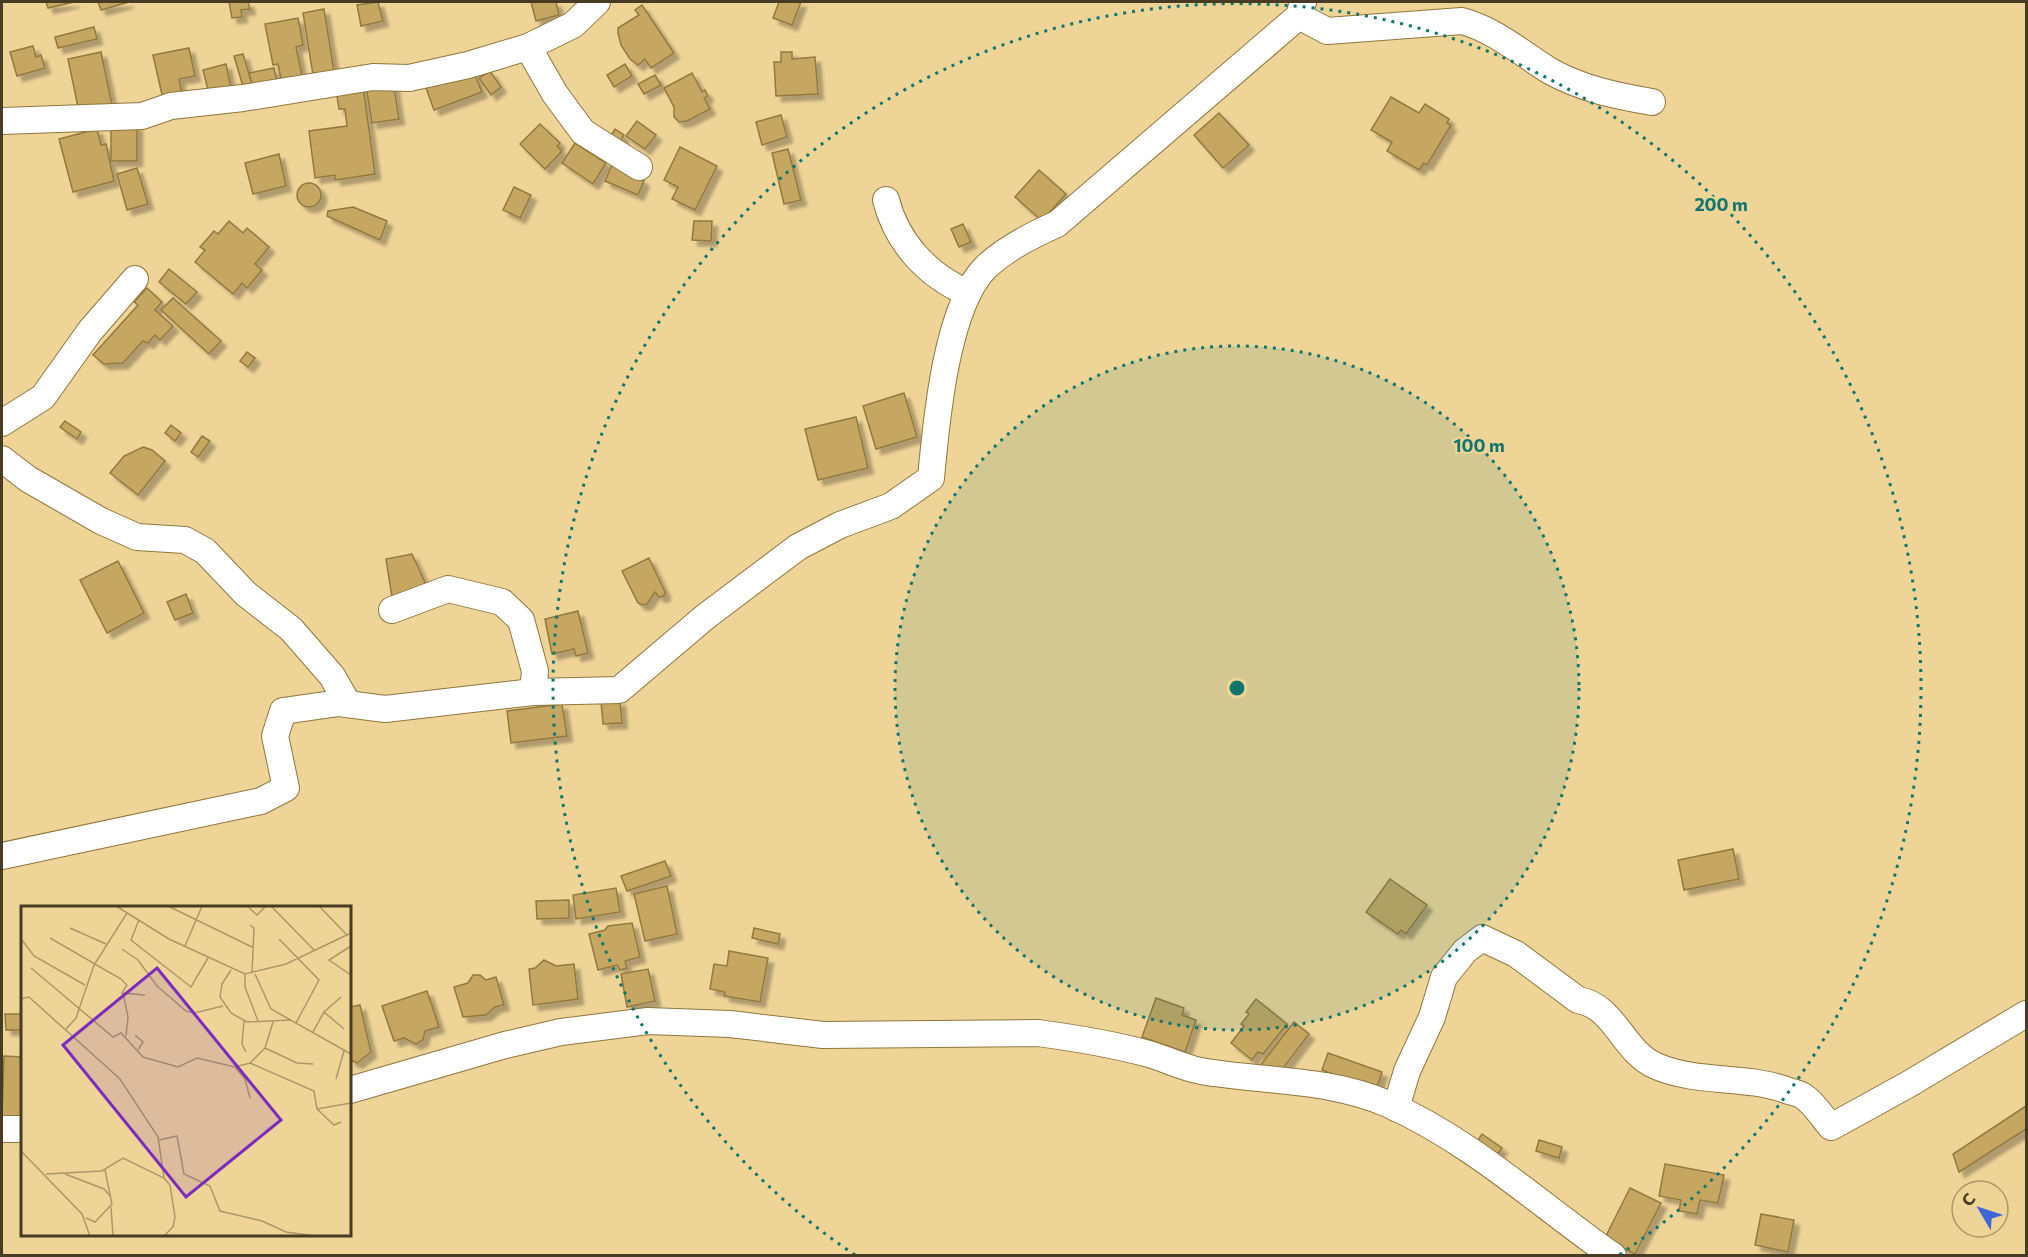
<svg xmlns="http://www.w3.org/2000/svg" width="2028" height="1257" viewBox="0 0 2028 1257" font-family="Commissioner,sans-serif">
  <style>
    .building { fill: #c5a762; stroke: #92793f; stroke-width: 1.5; filter: url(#shadow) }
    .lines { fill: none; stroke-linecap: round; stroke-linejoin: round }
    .minor-casing { stroke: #8f763c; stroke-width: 28 }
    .minor { stroke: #fff; stroke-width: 26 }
    .ring { fill: none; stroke: #0f766e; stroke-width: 3; stroke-dasharray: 3 6 }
    .inset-road { fill: none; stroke: #ac9769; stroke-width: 1.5 }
    .view { fill: #7b2cbf; fill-opacity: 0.15; stroke: #7b2cbf; stroke-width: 3 }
    .inset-edge { fill: none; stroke: #473c23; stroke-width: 3 }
    .centre { fill: #0f766e; stroke: #efd498; stroke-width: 3 }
    .ring-label { font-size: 18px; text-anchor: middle; font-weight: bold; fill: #0f766e; stroke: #efd498; stroke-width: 4.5; stroke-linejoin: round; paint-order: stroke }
  </style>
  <defs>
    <filter id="shadow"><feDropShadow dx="5.5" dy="5.5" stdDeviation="1.5" flood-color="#0004"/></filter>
  </defs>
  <rect width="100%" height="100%" fill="#efd498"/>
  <!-- building -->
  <g class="building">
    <polygon points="46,2 74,2 48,8"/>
    <polygon points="98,2 129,2 101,10"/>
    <polygon points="229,2 248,2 250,9 241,10 242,17 232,18"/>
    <polygon points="378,2 383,21 361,26 357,5"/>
    <polygon points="531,2 556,2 559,15 536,21"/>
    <polygon points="779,2 801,2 792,25 773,18"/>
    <polygon points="642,5 674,53 651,68 645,59 638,65 630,59 621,45 618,33 618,28 639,15 635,10"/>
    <polygon points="324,9 334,72 313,75 303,13"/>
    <polygon points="298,18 303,45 296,47 303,80 282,84 278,64 273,65 265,24"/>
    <polygon points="94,27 97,39 58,48 55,37"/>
    <polygon points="33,46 36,57 41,55 45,68 17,76 10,52"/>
    <polygon points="189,48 195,76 179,79 182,95 163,99 153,55"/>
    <polygon points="101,52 112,105 79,112 68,59"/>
    <polygon points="781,52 792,52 792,59 815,57 818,94 776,96 774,62 781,62"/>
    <polygon points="243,54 253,87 244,90 234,56"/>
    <polygon points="226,64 232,93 210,98 203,70"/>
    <polygon points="625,64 632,76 614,87 607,75"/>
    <polygon points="274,68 277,83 253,87 249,73"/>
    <polygon points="473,70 482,92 434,110 426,88"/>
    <polygon points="490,71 501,87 491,95 479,78"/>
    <polygon points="692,73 702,92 705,90 708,96 704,98 710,109 687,121 679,122 674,117 674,107 664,88"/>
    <polygon points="655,75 661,85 644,94 638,84"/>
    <polygon points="393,82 399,119 372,123 366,86"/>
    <polygon points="363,86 375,174 335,180 335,175 315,178 309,131 347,126 345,109 339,109 336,90"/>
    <polygon points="1391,97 1419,113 1425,104 1449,119 1447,123 1451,125 1427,165 1424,163 1419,170 1387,151 1392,142 1371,130"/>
    <polygon points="1219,113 1249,145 1223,168 1194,135"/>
    <polygon points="781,115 787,137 762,145 756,122"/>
    <polygon points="637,121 656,135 645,149 626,136"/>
    <polygon points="540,124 560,143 557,146 562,151 545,169 520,144"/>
    <rect x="111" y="125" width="26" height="36"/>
    <polygon points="97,129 101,145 106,144 114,181 73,192 59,139"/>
    <polygon points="615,129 624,135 619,144 610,137"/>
    <polygon points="575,143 606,163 593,184 562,163"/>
    <polygon points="680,147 717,166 695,210 672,199 678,187 664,180"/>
    <polygon points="788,149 801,200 784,204 772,153"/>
    <polygon points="279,154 286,186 253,194 245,163"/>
    <polygon points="613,162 644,181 638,195 605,181"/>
    <polygon points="137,168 148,204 127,210 117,174"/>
    <polygon points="1039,170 1066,194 1042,221 1015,197"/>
    <circle cx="309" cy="195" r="12"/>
    <polygon points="514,187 531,195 520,218 503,210"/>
    <polygon points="353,207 387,221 380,240 327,216 328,211"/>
    <polygon points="229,221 243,233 247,228 269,247 255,264 262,270 247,288 242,283 233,294 195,262 205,250 200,247 214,231 218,234"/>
    <polygon points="694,221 712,221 711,241 692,240"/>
    <polygon points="963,224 971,242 959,247 951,229"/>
    <polygon points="169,269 197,292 186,304 159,282"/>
    <polygon points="147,288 162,302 155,310 173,326 160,340 155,335 148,343 143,341 123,363 104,364 93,355 138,305 134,302"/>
    <polygon points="173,298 221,341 209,354 161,310"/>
    <polygon points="247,352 255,358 248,367 240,361"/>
    <polygon points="904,393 917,437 876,449 863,406"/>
    <polygon points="856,417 868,468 818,480 805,429"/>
    <polygon points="65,421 81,432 77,439 60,427"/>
    <polygon points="171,425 181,433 175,441 165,433"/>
    <polygon points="202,436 210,441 198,457 191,452"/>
    <polygon points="143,447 152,450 165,461 138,495 110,473 124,456"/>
    <polygon points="412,554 428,589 392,597 386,559"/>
    <polygon points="649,558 665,592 664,596 659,597 655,592 647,604 642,605 638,603 622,571"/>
    <polygon points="118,561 144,613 107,633 80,580"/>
    <polygon points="186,594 193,613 175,620 167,602"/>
    <polygon points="578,611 588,653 576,656 574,649 552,654 545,619"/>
    <polygon points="620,700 622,723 603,724 601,702"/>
    <polygon points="562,704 567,736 511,743 507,711"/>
    <polygon points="1733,849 1739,879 1684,890 1678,860"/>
    <polygon points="665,861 671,876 627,891 621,876"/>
    <polygon points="1390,879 1427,905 1406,934 1401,930 1398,934 1366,912"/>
    <polygon points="667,886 677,934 645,941 634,894"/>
    <polygon points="616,888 620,912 576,919 573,895"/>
    <polygon points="569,900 569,918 537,919 536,901"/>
    <polygon points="632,923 640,957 625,961 627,968 620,970 617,965 598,970 589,934 605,930 608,926"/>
    <polygon points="754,928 780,934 778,944 752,938"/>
    <polygon points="729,951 768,958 760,1002 724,996 725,992 710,989 714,964 727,966"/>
    <polygon points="544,960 556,966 574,964 578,999 533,1005 529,969 535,968"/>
    <polygon points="648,969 655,1001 627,1007 621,974"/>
    <polygon points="473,975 480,975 486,980 496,977 504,1005 495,1007 486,1015 463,1017 454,987 468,983"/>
    <polygon points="427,991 439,1027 425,1031 423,1040 416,1044 404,1038 394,1041 382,1006"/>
    <polygon points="1156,998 1184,1008 1182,1015 1196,1020 1185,1052 1142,1037"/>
    <polygon points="1256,999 1287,1024 1263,1054 1258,1052 1252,1060 1231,1043 1244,1026 1241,1024 1249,1014 1246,1012"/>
    <polygon points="360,1005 371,1052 357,1063 350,1060 350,1007"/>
    <polygon points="5,1014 22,1014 22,1030 6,1030"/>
    <polygon points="1294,1022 1309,1034 1278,1075 1256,1071"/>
    <polygon points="1328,1053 1382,1072 1376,1090 1322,1070"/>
    <polygon points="4,1056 22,1057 22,1117 2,1116"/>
    <polygon points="2026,1106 2026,1129 1959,1172 1953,1154"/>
    <polygon points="1482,1134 1502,1148 1495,1158 1475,1145"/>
    <polygon points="1539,1140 1562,1147 1559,1158 1536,1151"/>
    <polygon points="1665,1164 1724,1175 1718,1203 1700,1200 1697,1214 1679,1211 1681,1200 1659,1196"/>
    <polygon points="1630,1188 1661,1203 1635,1254 1605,1238"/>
    <polygon points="1761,1214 1794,1220 1788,1252 1755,1245"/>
  </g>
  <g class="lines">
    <defs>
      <g id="minor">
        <path d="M1299,16L1327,31L1462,21C1495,30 1521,53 1550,71C1582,89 1617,96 1652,102"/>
        <polyline points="528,47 555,94 583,132 639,167"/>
        <polyline points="2,121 142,116 171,106 243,98 373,77 409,78 468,65 528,47 573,25 597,2"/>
        <path d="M886,200C897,243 928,276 968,293"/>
        <polyline points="2,423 43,397 90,331 135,279"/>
        <polyline points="2,459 28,479 101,521 137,537 185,540 205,551 246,594 291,629 332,676 348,704"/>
        <polyline points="392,610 448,589 502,602 521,620 535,671 533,692"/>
        <path d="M2,856L261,801L286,788L275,736L283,711L339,703L385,709L533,692L619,690L705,617L798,547L840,525L891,506L931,478C936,424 946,306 986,267C1006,248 1032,235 1057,224L1299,16L1303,2"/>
        <path d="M350,1090L505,1045L561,1032L648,1021L730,1024L823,1035L1038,1033C1075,1038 1112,1044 1149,1054C1166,1059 1183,1068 1201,1071C1263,1082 1329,1078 1388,1104C1471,1141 1539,1204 1613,1256"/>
        <path d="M1396,1108L1407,1071L1432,1017L1444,977L1465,951L1482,938L1516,954L1578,1000C1614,1005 1624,1053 1656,1066C1698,1084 1744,1075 1786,1090C1791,1092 1799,1093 1803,1096C1814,1103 1823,1118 1831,1127L1909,1084L2026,1014"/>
        <polyline points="2,1129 22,1129"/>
      </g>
    </defs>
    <!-- minor casing -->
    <use href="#minor" class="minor-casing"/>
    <!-- minor -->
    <use href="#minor" class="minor"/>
  </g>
  <!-- distance rings -->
  <circle cx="1237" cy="688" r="342" fill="#0f766e" fill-opacity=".12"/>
  <g class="ring">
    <circle cx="1237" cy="688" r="342"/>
    <path d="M855 1255A684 684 0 1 1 1619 1255"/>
  </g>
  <!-- overview -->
  <g transform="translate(21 906)">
    <rect width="330" height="330" fill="#efd498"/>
    <path class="inset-road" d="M95,0L148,33L224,68L265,58L330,27M147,0L233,42M226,0L236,9L245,0M250,0L293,44M298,0L326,29M118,14L110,34L170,81L187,52M229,19L233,22L231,67M49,22L85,38M29,32L100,73L106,79L101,87L124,89M258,33L298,74L275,117M1,34L13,50L64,79M164,40L181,0M330,40L308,54L330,69M101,43L117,54L136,80L165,105L173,107L202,100M10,62L92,131L100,127L122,151L157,161L176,152L214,161L229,157L293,185L296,203L313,219L320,216M210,64L201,78L199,91L210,107L226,116L270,114M224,68V81L237,115M234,68L250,103L330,148M102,87L107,111L105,130M0,93L8,91L99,173L137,231L143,272M303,106L323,123M223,115L221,138L225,146M45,123L55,112L73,59L106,7M292,126L303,106L320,91M114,129L122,136L117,144M244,142L276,157L292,158M229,157L244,142L252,116M214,161L224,173L229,192M315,173L323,145M296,203L330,197M138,234L156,230L163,268L189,280L199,305L241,315L265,326L294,330M0,245L61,308L69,330M25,268L81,265L102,252L143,272L149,279L154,311L152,321L143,330M44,268L83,283L90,291M90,301L92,330M65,312L74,316L91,298L84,264"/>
    <path class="view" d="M136,62L260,214L165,291L42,139Z"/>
    <rect width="330" height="330" class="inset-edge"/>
  </g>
  <circle cx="1237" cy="688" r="9" class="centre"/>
  <g class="ring-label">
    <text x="1721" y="211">200 m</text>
    <text x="1479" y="452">100 m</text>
  </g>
  <!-- border -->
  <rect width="2028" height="1257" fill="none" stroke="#473c23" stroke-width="6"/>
  <!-- north arrow -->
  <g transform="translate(1980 1209) rotate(309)"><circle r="28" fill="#efd498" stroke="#ac9769" stroke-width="1.5"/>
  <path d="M0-4.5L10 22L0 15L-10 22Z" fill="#3f66d7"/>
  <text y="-9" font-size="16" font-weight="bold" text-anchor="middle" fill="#473c23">С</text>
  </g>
</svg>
